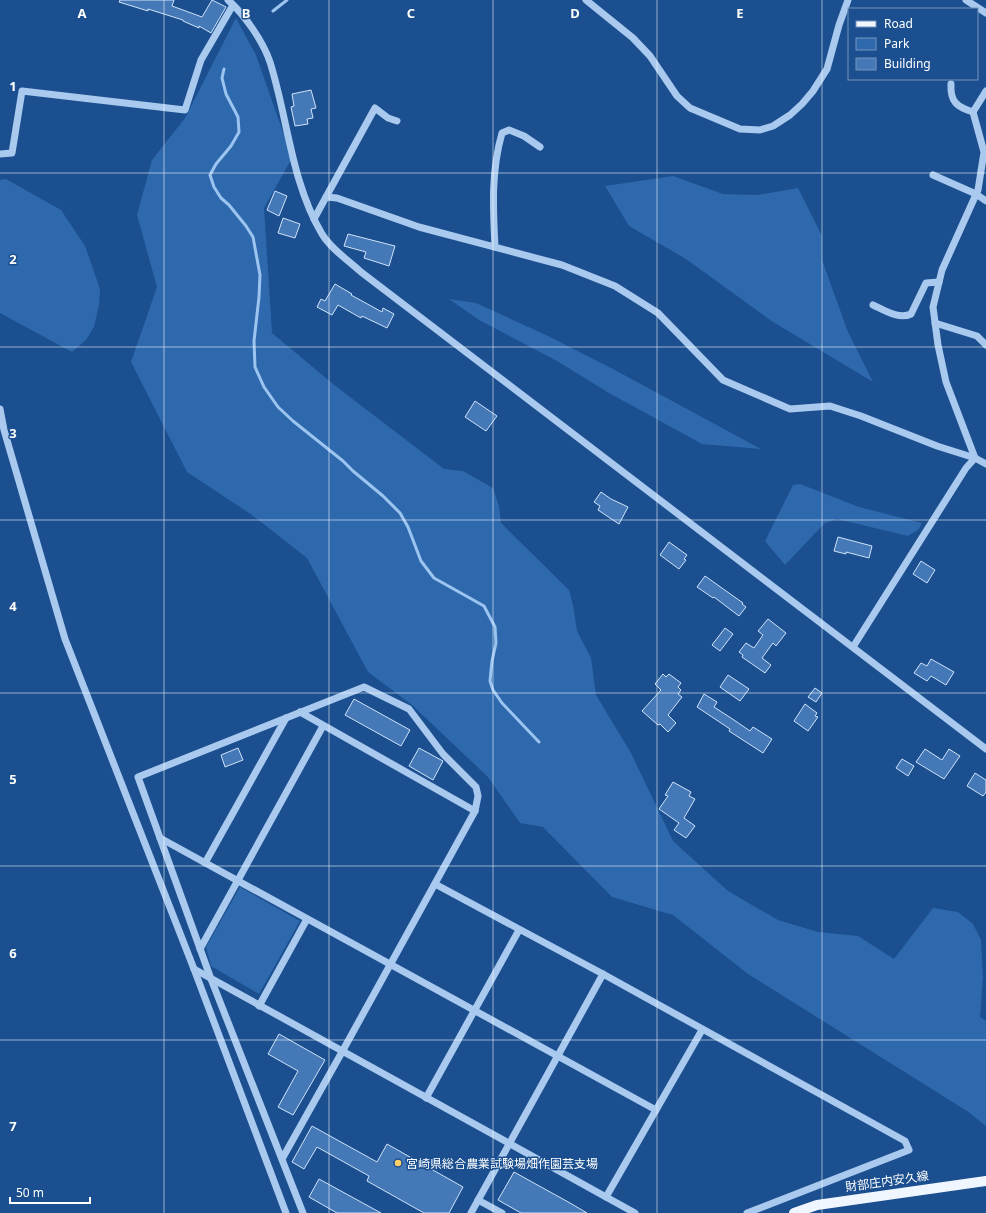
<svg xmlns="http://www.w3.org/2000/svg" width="986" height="1213" viewBox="0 0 986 1213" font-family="'Noto Sans','Noto Sans JP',sans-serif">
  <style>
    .green { fill: #2e69ad }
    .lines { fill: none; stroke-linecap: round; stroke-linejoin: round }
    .stream { stroke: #9cc4f0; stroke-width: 3 }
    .building { fill: #4478b7; stroke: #cfe3fa }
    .minor { stroke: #a9c9ee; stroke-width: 7 }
    .major { stroke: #f0f6ff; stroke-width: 10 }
    .grid { fill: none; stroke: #fff; stroke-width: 1; stroke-opacity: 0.55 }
    .poi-dot { fill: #ffd166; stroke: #1b4f8f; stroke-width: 1.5 }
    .labels { text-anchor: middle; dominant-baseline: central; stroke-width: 3; stroke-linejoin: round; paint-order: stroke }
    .poi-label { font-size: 12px; fill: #fff; stroke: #1b4f8f; text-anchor: start }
    .street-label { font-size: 12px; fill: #fff; stroke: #1b4f8f }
    .grid-label { font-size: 13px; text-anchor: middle; font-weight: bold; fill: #fff; stroke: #1b4f8f; stroke-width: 3; stroke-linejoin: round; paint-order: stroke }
  </style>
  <rect width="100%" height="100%" fill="#1b4f8f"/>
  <!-- green -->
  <g class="green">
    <polygon points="236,18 256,55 292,158 264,208 272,333 333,384 444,469 463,471 493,488 499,506 501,523 569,590 573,605 577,631 591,658 596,695 631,753 673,841 728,891 778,920 818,932 858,936 894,959 933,908 958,912 973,924 981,940 983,977 980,1017 986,1021 986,1126 967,1111 748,974 673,915 612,897 543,827 520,823 488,777 412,705 368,672 307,558 252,515 187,472 131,362 157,287 137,215 152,160 185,118"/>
    <polygon points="673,176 723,194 757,195 798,188 822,236 822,260 848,332 873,382 773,322 686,259 629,226 605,186"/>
    <polygon points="6,179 61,210 85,246 100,289 99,305 94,327 86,340 72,352 0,313 0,180"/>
    <polygon points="449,299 476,303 546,335 613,369 761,449 702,444 609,393 557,361 479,320"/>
    <polygon points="800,484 859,507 922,523 918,530 908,536 837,519 825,523 820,528 785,565 765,541 793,485"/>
    <polygon points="240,887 300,921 259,994 211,966 206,947"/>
  </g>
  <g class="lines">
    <!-- stream -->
    <g class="stream">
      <polyline points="273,11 287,0"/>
      <polyline points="224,69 222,78 226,94 238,117 239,132 231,146 216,164 210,175 214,187 221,198 229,205 246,226 253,237 260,275 259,297 254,341 255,367 264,387 278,407 293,421 343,461 353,471 383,496 400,513 408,527 421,561 434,578 484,606 495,627 496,643 492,661 490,681 493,690 502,703 539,742"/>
    </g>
  </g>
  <!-- building -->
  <g class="building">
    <polygon points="120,0 174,0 172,6 202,17 212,0 226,7 211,33 199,26 199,28 183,21 183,20 148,9 148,11 119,2"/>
    <polygon points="311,90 316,108 311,109 313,118 307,119 308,124 295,126 291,107 294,106 292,94"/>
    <polygon points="275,191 287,196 279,216 267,210"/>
    <polygon points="283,218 300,224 295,238 278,233"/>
    <polygon points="348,234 395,246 389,266 364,258 366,252 344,246"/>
    <polygon points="335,284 352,294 351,295 382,312 383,308 394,314 387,328 362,316 361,318 338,305 332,315 317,307 321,299 325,301"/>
    <polygon points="475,401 497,416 486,431 465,417"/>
    <polygon points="601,492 611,499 628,507 619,524 598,510 600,506 594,502"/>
    <polygon points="838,537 872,546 869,558 846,552 846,554 834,551"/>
    <polygon points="669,542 687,555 684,559 686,560 679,569 660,555"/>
    <polygon points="921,561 935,570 927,583 913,574"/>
    <polygon points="705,576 743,603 742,604 746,607 739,616 714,597 713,598 697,587"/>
    <polygon points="768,619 786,633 776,646 773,643 762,658 771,665 765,673 742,657 743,655 739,652 746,643 754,648 763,635 758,631"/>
    <polygon points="725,628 733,634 720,651 712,645"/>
    <polygon points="931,659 954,672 946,685 931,676 927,681 914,673 921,663 927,666"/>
    <polygon points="663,674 666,677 669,674 681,683 678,687 681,690 678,694 682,697 668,715 676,723 668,732 660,724 658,725 642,711 661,690 655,684"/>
    <polygon points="728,675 749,689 740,701 720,687"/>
    <polygon points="815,688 822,693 816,702 808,697"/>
    <polygon points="704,694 717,702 714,707 734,720 750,731 753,727 772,739 763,753 729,731 730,729 697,707"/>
    <polygon points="354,699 410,730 401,746 345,715"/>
    <polygon points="805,704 817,713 815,716 818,717 808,731 794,721"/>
    <polygon points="238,748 243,760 225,767 221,755"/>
    <polygon points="419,748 443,761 433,780 409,766"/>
    <polygon points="925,749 942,760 949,749 960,756 944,779 916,762"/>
    <polygon points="902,759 914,766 908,776 896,768"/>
    <polygon points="975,773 986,780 986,792 983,796 967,786"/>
    <polygon points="673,782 691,792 689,796 695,799 684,818 695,826 686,838 674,830 679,823 659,809 668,796 665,795"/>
    <polygon points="279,1034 325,1060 293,1115 278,1107 298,1071 268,1054"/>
    <polygon points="312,1126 377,1162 387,1144 463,1187 449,1213 424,1213 367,1181 369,1176 317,1147 304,1169 292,1162"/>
    <polygon points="514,1172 570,1203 587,1213 521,1213 498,1200"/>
    <polygon points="319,1179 361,1202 381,1213 337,1213 309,1197"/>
  </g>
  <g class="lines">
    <!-- minor -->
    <g class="minor">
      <path d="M228,0C244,14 263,41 270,62C288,119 291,182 322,234C331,249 348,260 361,272L986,749"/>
      <polyline points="586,0 633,38 650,56 677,96 690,108 740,129 760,130 773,126 790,115 802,104 813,91 827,69 839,25 848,0"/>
      <polyline points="966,0 986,13"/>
      <path d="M951,84C950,102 957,107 973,112"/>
      <polyline points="0,154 12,153 22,91 185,110 201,60 233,5"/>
      <polyline points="933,175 976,194 986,201"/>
      <polyline points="326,197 375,108 388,118 397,121"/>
      <polyline points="314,219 326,197 337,198 419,227 562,265 615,286 658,313 723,380 790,409 830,406 861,416 937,446 975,458 986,464"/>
      <path d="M495,247C493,208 491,171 502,133L509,130L524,136L540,147"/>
      <path d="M873,305C884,310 899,320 911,314L926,283L939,282"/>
      <polyline points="935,323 977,336 986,345"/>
      <polyline points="0,409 4,430 65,639 194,969 286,1213"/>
      <polyline points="975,458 946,382 938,345 933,307 942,270 978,190 984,152 973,112 986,91"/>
      <polyline points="853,647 966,468 975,458"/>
      <polyline points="300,712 475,811"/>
      <polyline points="160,838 656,1110"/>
      <polyline points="205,863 286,718"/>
      <polyline points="435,884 603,974 905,1141 909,1150 747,1213"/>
      <polyline points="200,949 323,726"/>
      <polyline points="194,969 635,1213"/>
      <polyline points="259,1006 307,919"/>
      <polyline points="426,1098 519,930"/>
      <polyline points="282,1159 342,1052 475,811 478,796 476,787 443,754 409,709 364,687 138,777 211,979 303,1213"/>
      <polyline points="606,1197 702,1030"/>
      <polyline points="478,1200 502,1213"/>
      <polyline points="471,1213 603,974"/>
    </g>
    <!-- major -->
    <polyline class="major" points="794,1213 817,1205 986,1181"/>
  </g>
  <!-- grid -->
  <path class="grid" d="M164,0V1213M329,0V1213M493,0V1213M657,0V1213M822,0V1213M0,173H986M0,347H986M0,520H986M0,693H986M0,866H986M0,1040H986"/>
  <!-- markers -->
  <circle class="poi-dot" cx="398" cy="1163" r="4"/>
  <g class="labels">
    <!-- poi labels -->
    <g class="poi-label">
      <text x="406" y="1163">宮崎県総合農業試験場畑作園芸支場</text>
    </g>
    <!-- street labels -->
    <g class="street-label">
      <text transform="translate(887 1181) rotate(-8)">財部庄内安久線</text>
    </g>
  </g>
  <g class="grid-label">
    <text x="82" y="18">A</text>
    <text x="246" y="18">B</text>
    <text x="411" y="18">C</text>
    <text x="575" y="18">D</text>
    <text x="740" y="18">E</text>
    <text x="13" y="91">1</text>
    <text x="13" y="264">2</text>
    <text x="13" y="438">3</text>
    <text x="13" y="611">4</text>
    <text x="13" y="784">5</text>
    <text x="13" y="958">6</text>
    <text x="13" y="1131">7</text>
  </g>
  <!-- legend -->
  <rect x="848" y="8" width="130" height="72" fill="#1b4f8f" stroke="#7695bc"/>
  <rect x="856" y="21" width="20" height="6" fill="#f0f6ff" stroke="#7695bc"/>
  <text x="884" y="28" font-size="12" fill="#ffffff">Road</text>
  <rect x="856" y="38" width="20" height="12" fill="#2e69ad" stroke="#7695bc"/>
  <text x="884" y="48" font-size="12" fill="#ffffff">Park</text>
  <rect x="856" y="58" width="20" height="12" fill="#4478b7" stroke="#7695bc"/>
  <text x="884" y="68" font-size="12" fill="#ffffff">Building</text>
  <!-- scale -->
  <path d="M10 1197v6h80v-6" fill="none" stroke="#ffffff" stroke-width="2"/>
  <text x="16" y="1197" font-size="12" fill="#ffffff" stroke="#1b4f8f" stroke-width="3" paint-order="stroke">50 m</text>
</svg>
